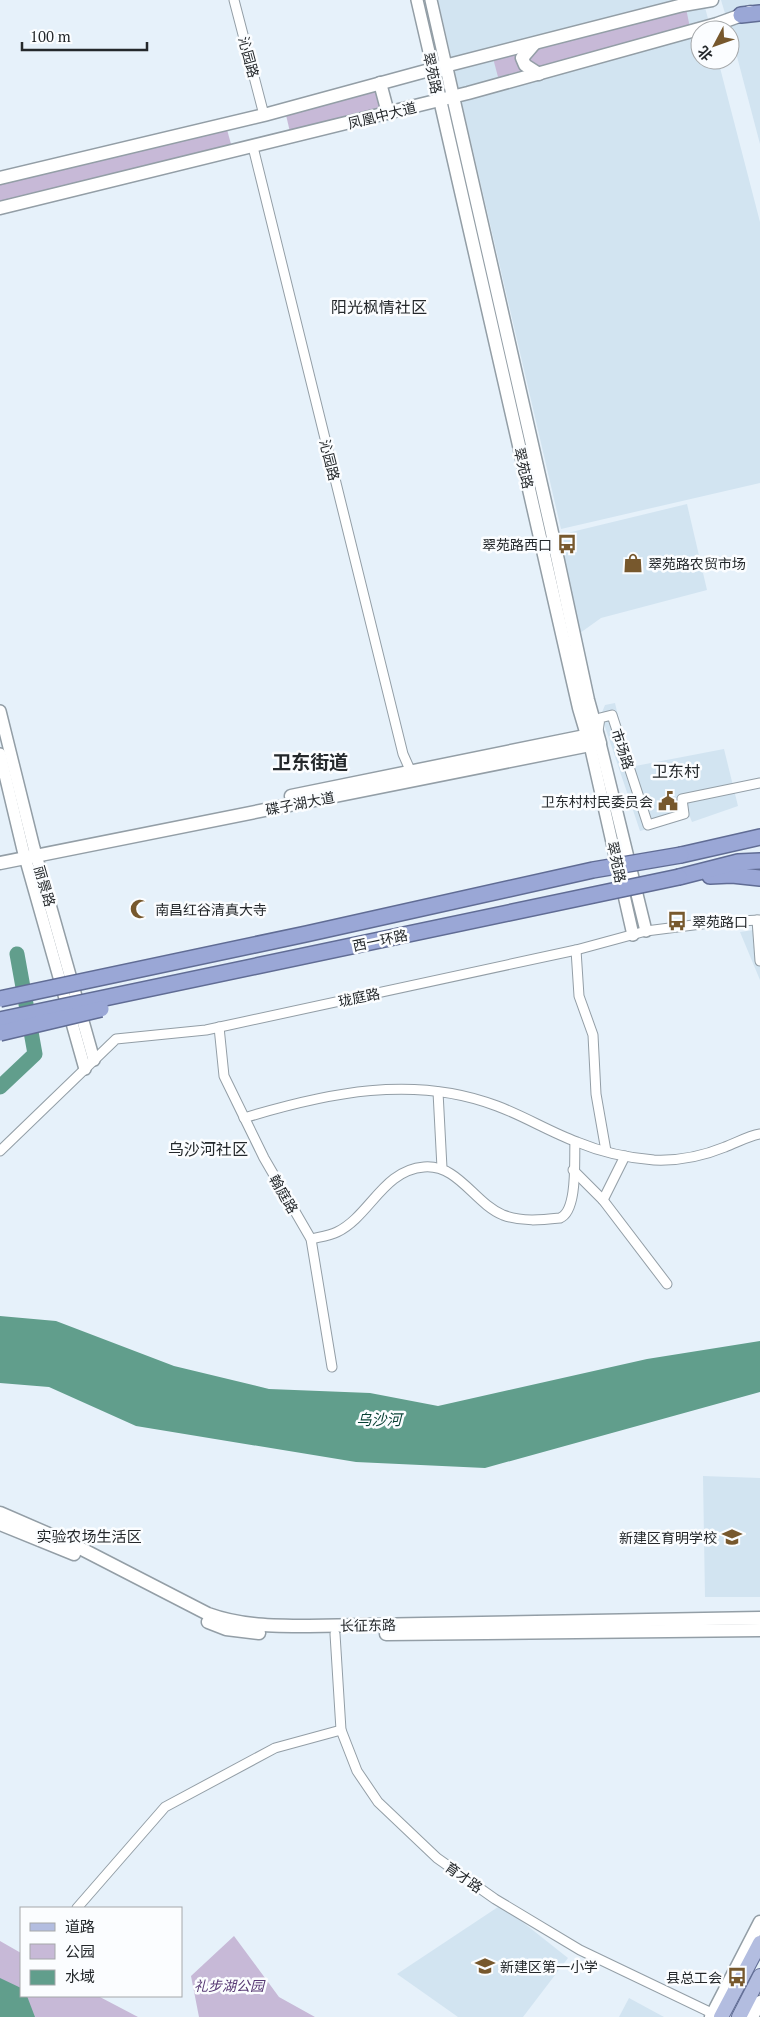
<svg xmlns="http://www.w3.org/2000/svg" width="760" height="2017" viewBox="0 0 760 2017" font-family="'PT Serif','Noto Sans SC',serif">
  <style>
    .built { fill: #d2e4f1 }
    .green { fill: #c7b9d7 }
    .water { fill: #619e8c }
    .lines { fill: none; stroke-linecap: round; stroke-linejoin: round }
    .river { stroke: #619e8c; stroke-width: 15 }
    .minor-casing { stroke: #939ea6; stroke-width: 11 }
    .tertiary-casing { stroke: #939ea6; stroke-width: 14 }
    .secondary-casing { stroke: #939ea6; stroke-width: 15 }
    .primary-casing { stroke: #606c94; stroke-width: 16 }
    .trunk-casing { stroke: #606c94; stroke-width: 18 }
    .minor { stroke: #fff; stroke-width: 9 }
    .tertiary { stroke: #fff; stroke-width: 11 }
    .secondary { stroke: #fff; stroke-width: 12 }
    .primary { stroke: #b3bde0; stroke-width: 14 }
    .trunk { stroke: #9aa7d6; stroke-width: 15 }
    .trunk-bridge-casing { stroke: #606c94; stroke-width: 18; stroke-linecap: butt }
    .trunk-bridge { stroke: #9aa7d6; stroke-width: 15 }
    .labels { text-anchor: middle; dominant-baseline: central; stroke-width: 5; stroke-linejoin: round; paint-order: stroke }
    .street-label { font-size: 14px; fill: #24282b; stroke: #fbfdff }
    .poi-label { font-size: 14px; fill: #24282b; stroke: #fbfdff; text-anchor: end }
    .park-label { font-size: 14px; font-style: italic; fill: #573974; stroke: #fbfdff }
    .water-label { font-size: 15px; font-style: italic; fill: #063f32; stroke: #fbfdff }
    .neighbourhood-label { font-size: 15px; fill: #24282b; stroke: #fbfdff }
    .quarter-label { font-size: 16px; fill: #24282b; stroke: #fbfdff }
    .district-label { font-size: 19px; font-weight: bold; fill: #24282b; stroke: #fbfdff }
  </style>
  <rect width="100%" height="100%" fill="#e6f1fa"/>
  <!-- built -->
  <g class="built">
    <polygon points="438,0 703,0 711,30 700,30 700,60 718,60 760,222 760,483 561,529"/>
    <polygon points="721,0 760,0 760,144 730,30"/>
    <polygon points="687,504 707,590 601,618 580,633 559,535"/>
    <polygon points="615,703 630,767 724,749 738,806 692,822 690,817 640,831 601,715 605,705"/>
    <polygon points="760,929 760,980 740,932"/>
    <polygon points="703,1476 760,1478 760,1597 705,1597"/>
    <polygon points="501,1905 568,1958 523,2017 458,2017 397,1974"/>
    <polygon points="629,1998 664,2017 619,2017"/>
  </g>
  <!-- green -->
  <g class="green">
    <polygon points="686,8 690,28 498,77 493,58"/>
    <polygon points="376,91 381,108 290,132 286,115"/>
    <polygon points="226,126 231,144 0,201 0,182"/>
    <polygon points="234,1936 279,1997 315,2017 199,2017 191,1976"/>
    <polygon points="0,1941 21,1953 21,1996 98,1996 138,2017 0,2017"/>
  </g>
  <!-- water -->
  <g class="water">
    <polygon points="0,1316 56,1321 174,1366 269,1389 370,1393 438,1406 647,1359 760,1341 760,1392 485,1468 356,1462 136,1426 49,1387 0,1383"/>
    <polygon points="0,1978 21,1988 21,1996 27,1996 35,2017 0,2017"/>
  </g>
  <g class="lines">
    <!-- river -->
    <polyline class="river" points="0,1087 35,1054 17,954"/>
    <defs>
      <g id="minor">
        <polyline points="234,0 264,115"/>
        <polyline points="253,147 403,754 411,772"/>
        <polyline points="598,731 600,718 612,715 648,825 684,814 682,799 760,783"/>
        <polyline points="757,920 760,961"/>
        <polyline points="576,950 579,996 593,1035 596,1094 606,1151"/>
        <polyline points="219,1027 224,1076 264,1158 311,1239 332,1367"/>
        <polyline points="438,1092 442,1168"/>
        <path d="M244,1118C326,1093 414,1074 497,1106C524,1116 550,1132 577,1142C601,1152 628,1158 654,1160C677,1161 703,1156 725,1147C736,1143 748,1136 760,1134"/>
        <polyline points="0,1151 116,1039 206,1030 576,950 646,931 717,922 760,920"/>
        <polyline points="573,1170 603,1200 667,1284"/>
        <polyline points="603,1200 625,1156"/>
        <path d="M311,1239C319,1237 329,1236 337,1232C370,1216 383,1170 424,1167C458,1164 474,1203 503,1215C522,1222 541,1220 560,1218C578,1211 574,1159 575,1142"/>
        <polyline points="335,1634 341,1730 357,1771 378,1802 437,1858 495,1899 580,1950 718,2016"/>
        <polyline points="77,1908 165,1807 275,1748 341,1730"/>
      </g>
      <g id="tertiary">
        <polyline points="417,0 433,69"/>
        <polyline points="431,0 446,66"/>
        <polyline points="0,711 34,848 94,1060"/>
        <polyline points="600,743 646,931"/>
        <polyline points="590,745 633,935"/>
        <polyline points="0,754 23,850 85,1069"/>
      </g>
      <g id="secondary">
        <polyline points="534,44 522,58 525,65 539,74"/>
        <polyline points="433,69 579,708 590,745"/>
        <polyline points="380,83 388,113"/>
        <polyline points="0,178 264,115 433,69 683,5 712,0"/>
        <polyline points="0,208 468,93 717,24 750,12"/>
        <polyline points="291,796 595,734"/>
        <polyline points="0,863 600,743 588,700 551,528 446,66"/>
        <path d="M0,1513L74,1545L208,1614C241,1626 274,1626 309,1626L760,1618"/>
        <polyline points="0,1524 74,1554"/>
        <polyline points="208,1622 226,1629 259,1633"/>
        <polyline points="386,1634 760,1630"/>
        <polyline points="711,2017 760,1922"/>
        <polyline points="752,2017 760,2002"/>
      </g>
      <g id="primary">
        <polyline points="721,2017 760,1943"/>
        <polyline points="739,2017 760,1976"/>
      </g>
      <g id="trunk">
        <polyline points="741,15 760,13"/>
        <polyline points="681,855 760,837"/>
        <polyline points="710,876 732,875 760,878"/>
        <polyline points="679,877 738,862 760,861"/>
      </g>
    </defs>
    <!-- minor casing -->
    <use href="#minor" class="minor-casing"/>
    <!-- tertiary casing -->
    <use href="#tertiary" class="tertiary-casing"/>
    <!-- secondary casing -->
    <use href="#secondary" class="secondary-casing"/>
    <!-- primary casing -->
    <use href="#primary" class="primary-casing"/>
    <!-- trunk casing -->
    <use href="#trunk" class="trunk-casing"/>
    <!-- minor -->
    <use href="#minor" class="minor"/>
    <!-- tertiary -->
    <use href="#tertiary" class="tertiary"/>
    <!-- secondary -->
    <use href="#secondary" class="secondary"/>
    <!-- primary -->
    <use href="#primary" class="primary"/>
    <!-- trunk -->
    <use href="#trunk" class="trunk"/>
    <defs>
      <g id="trunk-bridge">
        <polyline points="0,999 306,934 593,870 681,855"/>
        <polyline points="0,1020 679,877"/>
        <polyline points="0,1033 101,1009"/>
      </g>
    </defs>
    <!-- trunk-bridge casing -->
    <use href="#trunk-bridge" class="trunk-bridge-casing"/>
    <!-- trunk-bridge -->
    <use href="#trunk-bridge" class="trunk-bridge"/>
  </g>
  <!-- icons -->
  <defs>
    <symbol id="bus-bare" viewBox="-9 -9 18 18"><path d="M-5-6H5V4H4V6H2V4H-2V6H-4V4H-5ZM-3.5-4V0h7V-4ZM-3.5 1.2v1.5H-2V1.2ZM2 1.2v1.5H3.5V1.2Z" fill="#77582d" stroke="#fbfdff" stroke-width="2.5" paint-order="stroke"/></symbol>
    <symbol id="shop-bare" viewBox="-9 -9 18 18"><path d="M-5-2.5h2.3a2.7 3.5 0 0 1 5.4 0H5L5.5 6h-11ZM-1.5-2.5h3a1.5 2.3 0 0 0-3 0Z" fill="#77582d" stroke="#fbfdff" stroke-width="2.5" paint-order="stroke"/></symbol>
    <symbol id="civic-bare" viewBox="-9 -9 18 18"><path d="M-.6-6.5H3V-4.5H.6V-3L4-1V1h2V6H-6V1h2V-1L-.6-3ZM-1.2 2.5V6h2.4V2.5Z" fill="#77582d" stroke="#fbfdff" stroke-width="2.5" paint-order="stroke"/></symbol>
    <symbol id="mosque-bare" viewBox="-9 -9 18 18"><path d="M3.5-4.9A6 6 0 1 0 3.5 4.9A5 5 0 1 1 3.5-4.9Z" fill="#77582d" stroke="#fbfdff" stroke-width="2.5" paint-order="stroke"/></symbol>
    <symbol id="school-bare" viewBox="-9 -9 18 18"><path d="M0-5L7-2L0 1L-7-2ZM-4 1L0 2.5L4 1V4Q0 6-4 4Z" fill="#77582d" stroke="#fbfdff" stroke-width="2.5" paint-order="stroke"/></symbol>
  </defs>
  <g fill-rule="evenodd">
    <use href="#bus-bare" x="553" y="530" width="28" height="28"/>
    <use href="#shop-bare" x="619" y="549" width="28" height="28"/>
    <use href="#civic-bare" x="654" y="787" width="28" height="28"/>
    <use href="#mosque-bare" x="126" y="895" width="28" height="28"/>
    <use href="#bus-bare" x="663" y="907" width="28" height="28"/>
    <use href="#school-bare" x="718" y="1523" width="28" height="28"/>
    <use href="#school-bare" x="471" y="1952" width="28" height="28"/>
    <use href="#bus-bare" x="723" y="1963" width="28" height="28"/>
  </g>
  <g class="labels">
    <!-- street labels -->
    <g class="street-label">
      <text transform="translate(249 57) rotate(75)">沁园路</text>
      <text transform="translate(433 73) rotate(78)">翠苑路</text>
      <text transform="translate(382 115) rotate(-14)">凤凰中大道</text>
      <text transform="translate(330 460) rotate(76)">沁园路</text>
      <text transform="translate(524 468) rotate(77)">翠苑路</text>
      <text transform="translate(623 749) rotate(72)">市场路</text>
      <text transform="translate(300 803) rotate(-11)">碟子湖大道</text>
      <text transform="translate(617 862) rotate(78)">翠苑路</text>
      <text transform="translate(45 886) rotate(74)">丽景路</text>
      <text transform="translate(380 940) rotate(-12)">西一环路</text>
      <text transform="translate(359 997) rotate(-12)">珑庭路</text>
      <text transform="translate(284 1194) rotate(60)">翰庭路</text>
      <text transform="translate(368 1625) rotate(-1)">长征东路</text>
      <text transform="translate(464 1877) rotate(35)">育才路</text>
    </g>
    <!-- poi labels -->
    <g class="poi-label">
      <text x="552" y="544">翠苑路西口</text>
      <text x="648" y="563" text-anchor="start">翠苑路农贸市场</text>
      <text x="653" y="801">卫东村村民委员会</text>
      <text x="155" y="909" text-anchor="start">南昌红谷清真大寺</text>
      <text x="692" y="921" text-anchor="start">翠苑路口</text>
      <text x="717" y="1537">新建区育明学校</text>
      <text x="500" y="1966" text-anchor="start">新建区第一小学</text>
      <text x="722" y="1977">县总工会</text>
    </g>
    <!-- park labels -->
    <g class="park-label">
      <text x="229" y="1985">礼步湖公园</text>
    </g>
    <!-- water labels -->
    <g class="water-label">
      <text x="379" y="1419">乌沙河</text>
    </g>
    <!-- neighbourhood labels -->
    <g class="neighbourhood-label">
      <text x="89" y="1536">实验农场生活区</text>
    </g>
    <!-- quarter labels -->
    <g class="quarter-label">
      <text x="379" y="307">阳光枫情社区</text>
      <text x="676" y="771">卫东村</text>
      <text x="208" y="1149">乌沙河社区</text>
    </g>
    <!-- district labels -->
    <g class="district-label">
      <text x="310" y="761">卫东街道</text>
    </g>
  </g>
  <!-- legend -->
  <rect x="20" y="1907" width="162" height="90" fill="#fbfdff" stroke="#a5a8aa"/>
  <rect x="30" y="1923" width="25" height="8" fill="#b3bde0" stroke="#a5a8aa"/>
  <text x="65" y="1932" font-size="15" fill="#24282b">道路</text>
  <rect x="30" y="1944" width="25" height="15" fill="#c7b9d7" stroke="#a5a8aa"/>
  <text x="65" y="1957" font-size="15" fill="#24282b">公园</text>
  <rect x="30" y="1970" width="25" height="15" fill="#619e8c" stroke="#a5a8aa"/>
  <text x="65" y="1982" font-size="15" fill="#24282b">水域</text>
  <!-- north arrow -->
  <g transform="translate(715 45) rotate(229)"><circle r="24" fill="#fbfdff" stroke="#a5a8aa"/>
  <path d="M0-4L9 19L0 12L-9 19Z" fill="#77582d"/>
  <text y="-8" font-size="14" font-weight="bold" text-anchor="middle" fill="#24282b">北</text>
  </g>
  <!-- scale -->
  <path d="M22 42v8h125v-8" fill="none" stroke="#24282b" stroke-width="2.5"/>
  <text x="30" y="42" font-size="15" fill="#24282b" stroke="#fbfdff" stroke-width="4" paint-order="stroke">100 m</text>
</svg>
